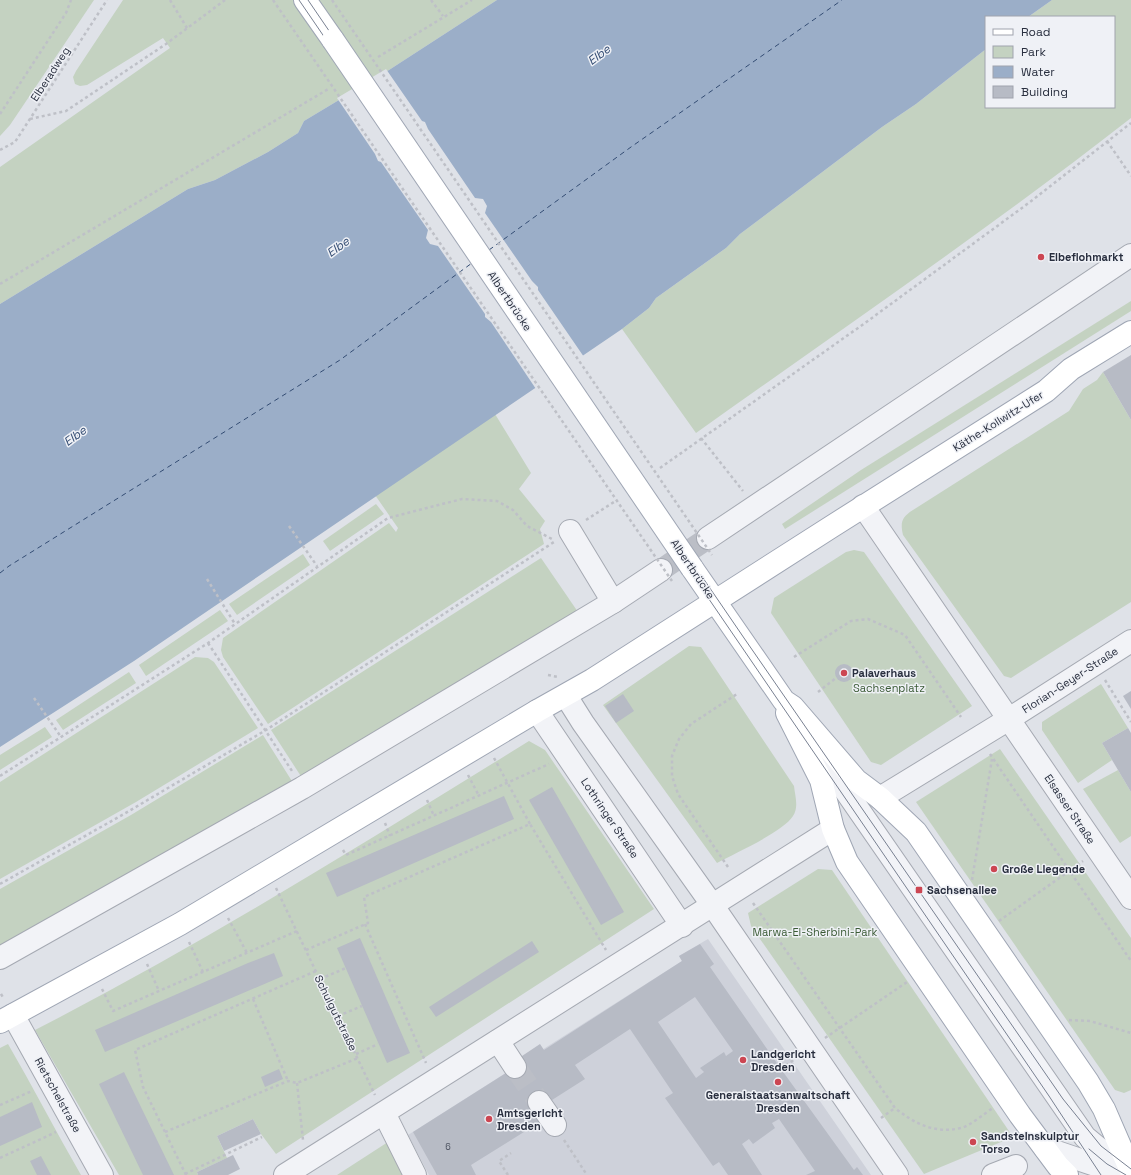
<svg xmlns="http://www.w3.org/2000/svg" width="1131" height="1175" viewBox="0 0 1131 1175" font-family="'Space Grotesk',sans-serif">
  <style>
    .built { fill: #ced1da }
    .green { fill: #c4d2c1 }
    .water { fill: #9baec8 }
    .pier { fill: #dfe2e8 }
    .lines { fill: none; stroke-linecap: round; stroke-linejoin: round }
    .ferry { stroke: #334c73; stroke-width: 1; stroke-dasharray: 5 4; stroke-linecap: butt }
    .building { fill: #b7bbc5; fill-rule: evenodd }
    .minor-tunnel { stroke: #bbbec6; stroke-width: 22; stroke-dasharray: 22 11; stroke-linecap: butt }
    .minor-casing { stroke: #a5a9b2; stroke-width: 24 }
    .major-casing { stroke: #9fa6b4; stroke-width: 24 }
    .path { stroke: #bec0c7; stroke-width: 2.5; stroke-dasharray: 3 3; stroke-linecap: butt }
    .minor { stroke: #f2f3f7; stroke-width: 22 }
    .major { stroke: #fff; stroke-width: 22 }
    .tram { stroke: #798192; stroke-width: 1 }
    .major-bridge-casing { stroke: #9fa6b4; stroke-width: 24; stroke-linecap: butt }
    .path-bridge { stroke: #bec0c7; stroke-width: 2.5; stroke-dasharray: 3 3; stroke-linecap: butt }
    .major-bridge { stroke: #fff; stroke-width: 22 }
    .poi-dot { fill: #cc4652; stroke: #eff1f6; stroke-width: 1.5 }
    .labels { text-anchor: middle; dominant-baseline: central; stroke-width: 3; stroke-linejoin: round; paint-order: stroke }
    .number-label { font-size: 9px; fill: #4c5260 }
    .street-label { font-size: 11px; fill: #292f3f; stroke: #eff1f6 }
    .poi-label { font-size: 11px; font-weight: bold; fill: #292f3f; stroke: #eff1f6; text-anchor: start }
    .park-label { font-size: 11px; fill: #3b5b36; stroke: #eff1f6 }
    .water-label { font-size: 12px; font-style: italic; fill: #334c73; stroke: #eff1f6 }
  </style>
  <rect width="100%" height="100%" fill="#dfe2e8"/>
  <!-- built -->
  <polygon class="built" points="708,939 871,1175 429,1175 408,1135 682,961 679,956"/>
  <!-- green -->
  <g class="green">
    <polygon points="0,0 94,0 10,125 0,136"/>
    <polygon points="123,0 497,0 389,70 304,121 298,133 268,152 215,180 188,189 0,304 0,167 170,48 163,38 87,85 80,86 75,84 73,77 76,71"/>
    <path d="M1052,0H1131V118C990,228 842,329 696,433L622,329L649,308L656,298L726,248L740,234L882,127L916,104L986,49V107H1114V17H1028Z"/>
    <polygon points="1131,301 1131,311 785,529 782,524 861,470"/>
    <path d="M1103,372L1131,420V602L1011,678L1004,676L903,535C900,522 902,517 913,510L1069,411L1083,389L1097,380Z"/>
    <polygon points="495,414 531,473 519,489 545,521 540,529 544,544 268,724 223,657 221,650 223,638 389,523 396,532 398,528 375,495"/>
    <polygon points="376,504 384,514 330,551 323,541"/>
    <polygon points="854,550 864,552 972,706 881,765 871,762 771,613 774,598 846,552"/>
    <polygon points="303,554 310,565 237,615 229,604"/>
    <polygon points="541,558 578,612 304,781 271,730"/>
    <polygon points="220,610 228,621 146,676 139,665"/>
    <path d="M689,646L701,647L794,786C795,796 799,807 793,816C783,832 735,853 717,863L603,705Z"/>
    <polygon points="195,657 208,658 214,662 258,728 136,802 0,879 0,782"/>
    <polygon points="129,672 136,683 63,730 56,720"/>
    <polygon points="1101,684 1128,728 1102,743 1112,760 1078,783 1042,730 1042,722"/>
    <polygon points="45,727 52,737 0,770 0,755"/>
    <polygon points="263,735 295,786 0,950 0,889 131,815"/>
    <path d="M529,741L545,750L654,909L276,1154L261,1134L253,1119L217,1136L227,1158L197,1172L198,1175H119L35,1030C205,943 367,841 529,741Z"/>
    <polygon points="1000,749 1131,938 1131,1090 1124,1093 1115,1090 916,802"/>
    <polygon points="1118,770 1131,792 1131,836 1120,843 1083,789"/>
    <polygon points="818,869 832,870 1013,1137 924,1174 751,926 748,913"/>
    <path d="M8,1044C33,1087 56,1132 81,1175H0V1048Z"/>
    <polygon points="388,1142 405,1175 337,1175"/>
  </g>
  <!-- water -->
  <polygon class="water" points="497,0 1052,0 1028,17 986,17 986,49 916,104 882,127 740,234 726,248 656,298 649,308 622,329 134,661 0,747 0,304 188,189 215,180 268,152 298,133 304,121 389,70"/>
  <!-- pier -->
  <polygon class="pier" points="386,69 422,121 425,122 428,129 475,198 483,199 487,206 485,213 532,281 538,287 538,290 584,357 536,389 491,322 485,317 485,314 438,246 430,244 426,238 428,230 381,162 378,161 375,154 337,98"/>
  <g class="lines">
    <!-- ferry -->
    <g class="ferry">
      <polyline points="489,250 631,147 842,0"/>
      <polyline points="0,573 9,566 340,360 472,263"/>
    </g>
  </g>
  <!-- building -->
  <g class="building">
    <polygon points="1131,355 1131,420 1103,372"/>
    <circle cx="844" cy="673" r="9"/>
    <polygon points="1131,691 1131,709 1123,696"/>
    <polygon points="623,694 634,711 616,723 605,706"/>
    <polygon points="1128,728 1131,733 1131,792 1102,743"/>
    <polygon points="552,787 624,912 601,925 529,800"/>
    <polygon points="504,796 514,819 337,897 326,873"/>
    <polygon points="360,938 410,1053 387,1063 337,948"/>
    <polygon points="532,941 539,952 436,1017 429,1007"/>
    <path d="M700,944L714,964L710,967L781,1069L854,1170L857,1167L863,1175H806L815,1171L779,1119L772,1123L775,1128L753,1144L749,1139L742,1144L762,1175H728L719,1162L713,1166L665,1098L673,1093L630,1029L575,1065L585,1079L552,1100L549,1096L534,1106L543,1120L471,1165L476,1175H437L413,1132L522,1063L519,1058L540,1044L544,1050L682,961L679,956ZM695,997L733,1051L726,1056L724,1052L700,1068L704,1072L696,1078L658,1022Z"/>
    <polygon points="274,953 283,976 105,1052 95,1030 248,963"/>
    <polygon points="279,1069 283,1079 265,1087 261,1077"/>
    <polygon points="124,1072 174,1175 143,1175 99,1084"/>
    <polygon points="32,1102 42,1127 0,1146 0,1117"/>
    <polygon points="253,1119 261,1134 224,1151 217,1136"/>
    <polygon points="233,1155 240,1169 228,1175 198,1175 197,1172"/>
    <polygon points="41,1156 51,1175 37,1175 30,1161"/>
  </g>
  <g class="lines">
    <!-- minor-tunnel -->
    <g class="minor-tunnel">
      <polyline points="661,570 708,538"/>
      <polyline points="515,1067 539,1102"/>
    </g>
    <defs>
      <g id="minor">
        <polyline points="863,506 1131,898"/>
        <polyline points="708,538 1131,255"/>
        <polyline points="613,602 661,570"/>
        <polyline points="566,696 583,723 713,906 897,1175"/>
        <polyline points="537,711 682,926"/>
        <polyline points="809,738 1085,1137 1131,1175"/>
        <polyline points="880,798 1009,719 1131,641"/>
        <polyline points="0,958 302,788 613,602 570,531"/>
        <polyline points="13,1015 102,1175"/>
        <polyline points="498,1041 515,1067"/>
        <polyline points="539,1102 555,1125"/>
        <polyline points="384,1113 415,1175"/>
        <polyline points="1045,1148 1122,1174"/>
        <polyline points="285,1175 833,829"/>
        <polyline points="993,1175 1016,1166"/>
      </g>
      <g id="major">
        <polyline points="305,0 333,40"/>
        <polyline points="692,568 784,701 793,707 856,780 880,798 916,832 1088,1082 1104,1109 1131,1171"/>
        <polyline points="787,713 821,780 833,829 847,862 1020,1115 1058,1166 1067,1175"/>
        <polyline points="0,1022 180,924 537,711 592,680 831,527 1046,391 1071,369 1131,332"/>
      </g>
    </defs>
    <!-- minor casing -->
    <use href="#minor" class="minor-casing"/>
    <!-- major casing -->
    <use href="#major" class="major-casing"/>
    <!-- path -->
    <g class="path">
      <polyline points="170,0 187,28"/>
      <polyline points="431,0 443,16"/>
      <polyline points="378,57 472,0"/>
      <polyline points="0,114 66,13 71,0"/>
      <polyline points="30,119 66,111 166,44 225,0"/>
      <polyline points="1107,141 1131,176"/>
      <polyline points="0,150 15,142 107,0"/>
      <polyline points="0,284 330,88"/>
      <polyline points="701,438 743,491"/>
      <polyline points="660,468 865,323 1030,202 1131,123"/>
      <polyline points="586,520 614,502"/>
      <polyline points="289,526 317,566"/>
      <polyline points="207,579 235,624"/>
      <polyline points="208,643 292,771"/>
      <polyline points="794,657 851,621 868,619 905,635 961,717"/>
      <polyline points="548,675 558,677"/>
      <polyline points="1105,680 1131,722"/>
      <polyline points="818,692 836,678"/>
      <polyline points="34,698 61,737"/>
      <polyline points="990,754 1131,961"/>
      <polyline points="494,758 530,824"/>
      <polyline points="468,775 479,796"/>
      <polyline points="0,776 208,643 388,518 462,499 497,501 513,510 527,526 552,539"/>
      <polyline points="427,800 434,816"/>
      <polyline points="385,823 390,836"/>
      <polyline points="343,850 346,855 549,764"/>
      <polyline points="728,867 678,794 672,776 672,756 679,739 691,724 737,694"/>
      <polyline points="972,880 992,759"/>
      <polyline points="0,884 124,814 266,730 554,542"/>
      <polyline points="276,888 375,1095"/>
      <path d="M753,903L895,1108C915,1124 935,1134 961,1128C970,1126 985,1113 993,1108"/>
      <polyline points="228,918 247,953"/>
      <polyline points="999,921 1083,861"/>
      <polyline points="365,924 426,1063"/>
      <polyline points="189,942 203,972"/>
      <polyline points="306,950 368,923 364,897 530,824 606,950"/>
      <polyline points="147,964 159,991"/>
      <polyline points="320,979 346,968"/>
      <polyline points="102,989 113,1011 297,931"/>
      <polyline points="1,994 4,999"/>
      <polyline points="253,999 288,1081"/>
      <polyline points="338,1016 362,1006"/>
      <polyline points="1069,1020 1090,1021 1131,1033"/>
      <polyline points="825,1038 907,982"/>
      <polyline points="356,1054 378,1044"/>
      <polyline points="781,1069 795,1059"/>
      <polyline points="297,1083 303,1140"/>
      <polyline points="0,1105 32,1091"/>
      <polyline points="881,1118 895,1108"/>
      <polyline points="165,1132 288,1081 297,1083 358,1058"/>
      <polyline points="564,1140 587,1175"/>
      <polyline points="0,1158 56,1132"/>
      <polyline points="185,1174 262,1137"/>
      <polyline points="186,1175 143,1087 135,1050 316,971"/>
      <polyline points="508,1175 499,1161 511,1153"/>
    </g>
    <!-- minor -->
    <use href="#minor" class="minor"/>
    <!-- major -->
    <use href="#major" class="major"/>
    <!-- tram -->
    <g class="tram">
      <polyline points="299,0 1049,1096 1101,1175"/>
      <polyline points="308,0 744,638 1063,1099 1101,1146 1131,1169"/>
      <polyline points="1089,1149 1107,1164 1126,1175"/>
    </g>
    <defs>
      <polyline id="major-bridge" points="333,40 692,568"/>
    </defs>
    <!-- major-bridge casing -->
    <use href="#major-bridge" class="major-bridge-casing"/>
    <!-- path-bridge -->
    <g class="path-bridge">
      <polyline points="273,0 672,581"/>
      <polyline points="332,0 712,555"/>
    </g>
    <!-- major-bridge -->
    <use href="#major-bridge" class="major-bridge"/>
  </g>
  <!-- markers -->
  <g class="poi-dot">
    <circle cx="1041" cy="257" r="4"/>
    <circle cx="844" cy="673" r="4"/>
    <circle cx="994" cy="869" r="4"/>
    <rect x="915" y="886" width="8" height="8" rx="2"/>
    <circle cx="743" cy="1060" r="4"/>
    <circle cx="778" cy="1082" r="4"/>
    <circle cx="489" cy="1119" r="4"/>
    <circle cx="973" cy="1142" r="4"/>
  </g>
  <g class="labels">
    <!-- number labels -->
    <g class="number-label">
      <text x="448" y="1147">6</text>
    </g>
    <!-- street labels -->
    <g class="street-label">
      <text transform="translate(50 74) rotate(-57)">Elberadweg</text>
      <text transform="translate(510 301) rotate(56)">Albertbrücke</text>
      <text transform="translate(998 421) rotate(-32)">Käthe-Kollwitz-Ufer</text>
      <text transform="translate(693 569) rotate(56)">Albertbrücke</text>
      <text transform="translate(1070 680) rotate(-33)">Florian-Geyer-Straße</text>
      <text transform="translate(1070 809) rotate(56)">Elsasser Straße</text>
      <text transform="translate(610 818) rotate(56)">Lothringer Straße</text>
      <text transform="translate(336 1013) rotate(64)">Schulgutstraße</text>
      <text transform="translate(58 1095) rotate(61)">Rietschelstraße</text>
    </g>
    <!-- poi labels -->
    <g class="poi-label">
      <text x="1049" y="257">Elbeflohmarkt</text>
      <text x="852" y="673">Palaverhaus</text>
      <text x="1002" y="869">Große Liegende</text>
      <text x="927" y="890">Sachsenallee</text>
      <text x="751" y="1054">Landgericht<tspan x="751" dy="13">Dresden</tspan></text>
      <text x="778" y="1095" text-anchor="middle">Generalstaatsanwaltschaft<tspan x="778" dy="13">Dresden</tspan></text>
      <text x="497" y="1113">Amtsgericht<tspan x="497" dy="13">Dresden</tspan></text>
      <text x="981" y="1136">Sandsteinskulptur<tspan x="981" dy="13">Torso</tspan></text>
    </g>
    <!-- park labels -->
    <g class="park-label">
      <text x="889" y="688">Sachsenplatz</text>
      <text x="815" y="932">Marwa-El-Sherbini-Park</text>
    </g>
    <!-- water labels -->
    <g class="water-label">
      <text transform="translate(599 55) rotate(-37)">Elbe</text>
      <text transform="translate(338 247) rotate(-36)">Elbe</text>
      <text transform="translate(75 436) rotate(-36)">Elbe</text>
    </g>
  </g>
  <!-- legend -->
  <rect x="985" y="16" width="130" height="92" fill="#eff1f6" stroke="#a0a3ad"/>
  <rect x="993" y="29" width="20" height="6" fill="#ffffff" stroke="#a0a3ad"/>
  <text x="1021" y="36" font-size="12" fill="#292f3f">Road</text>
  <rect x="993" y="46" width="20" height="12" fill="#c4d2c1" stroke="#a0a3ad"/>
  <text x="1021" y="56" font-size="12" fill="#292f3f">Park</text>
  <rect x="993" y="66" width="20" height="12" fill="#9baec8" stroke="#a0a3ad"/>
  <text x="1021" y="76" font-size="12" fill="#292f3f">Water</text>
  <rect x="993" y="86" width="20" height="12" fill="#b7bbc5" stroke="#a0a3ad"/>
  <text x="1021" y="96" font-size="12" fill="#292f3f">Building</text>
</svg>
